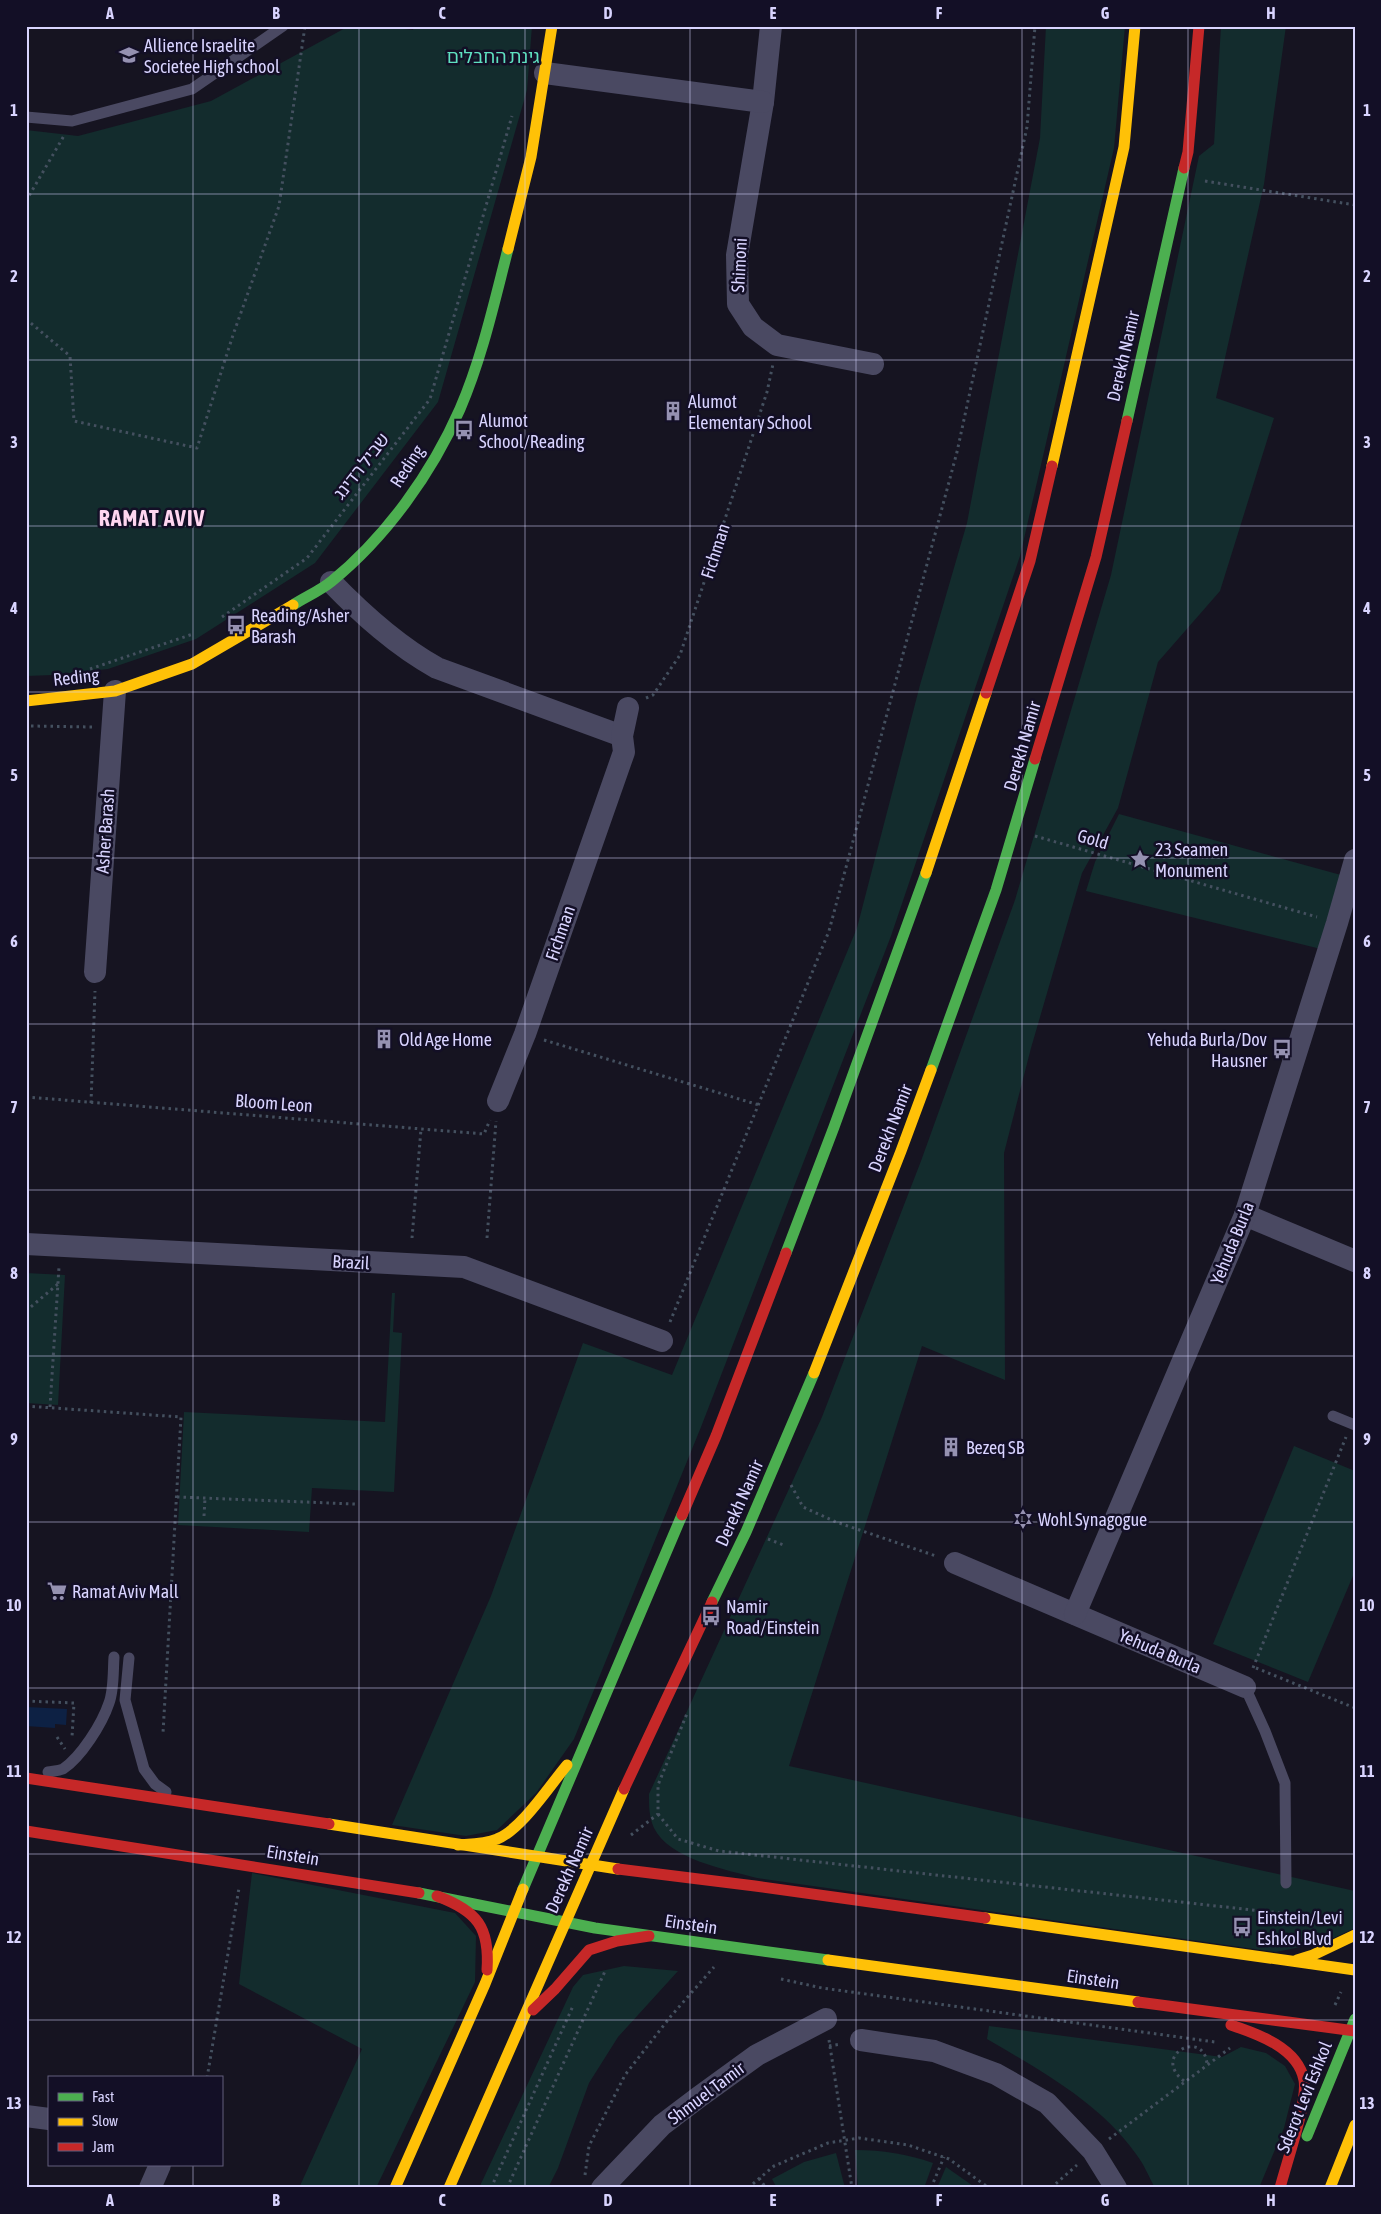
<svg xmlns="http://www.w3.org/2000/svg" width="1381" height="2214" viewBox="0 0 1381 2214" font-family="'Asap Condensed','Noto Sans Hebrew',sans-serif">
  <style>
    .green { fill: #132c2d }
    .water { fill: #0d2144 }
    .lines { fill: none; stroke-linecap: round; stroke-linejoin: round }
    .path { stroke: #44505f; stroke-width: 3; stroke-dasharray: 2.5 4; stroke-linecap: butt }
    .lane { stroke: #4a4962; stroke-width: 11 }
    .street { stroke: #4a4962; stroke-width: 22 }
    .fast { stroke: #4caf50; stroke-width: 11 }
    .slow { stroke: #ffc107; stroke-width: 11 }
    .jam { stroke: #c62828; stroke-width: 11 }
    .grid { fill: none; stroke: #d9d4ff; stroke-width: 1; stroke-opacity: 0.55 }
    .labels { text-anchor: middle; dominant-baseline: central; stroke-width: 5; stroke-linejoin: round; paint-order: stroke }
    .poi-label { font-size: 18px; fill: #d9d4ff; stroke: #130f26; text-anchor: start }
    .park-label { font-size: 18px; fill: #5fe0c0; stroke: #130f26 }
    .street-label { font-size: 18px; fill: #d9d4ff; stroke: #130f26 }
    .district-label { font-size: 22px; font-weight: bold; letter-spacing: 1px; fill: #ffd6f0; stroke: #130f26 }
    .neatline { fill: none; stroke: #d9d4ff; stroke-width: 2 }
    .grid-label { font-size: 16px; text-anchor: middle; font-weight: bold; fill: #d9d4ff }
  </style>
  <rect width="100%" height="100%" fill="#161421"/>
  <!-- green -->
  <g class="green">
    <polygon points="349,26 380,26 413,30 414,26 532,26 527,90 438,402 315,563 196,639 108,669 53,675 26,676 26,130 78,136 211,101"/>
    <polygon points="1046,26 1125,26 1114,148 1020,556 891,936 701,1427 574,1739 536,1793 497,1830 466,1836 392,1825 491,1596 583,1343 672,1375 857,928 920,685 967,523 1040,138"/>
    <path d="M1221,26H1286L1264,184L1216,398L1274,418L1220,591L1158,662L1118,808L1082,873L1031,1048L1004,1153L1005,1380L922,1346L789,1766L1355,1891V1928L1325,1942L1276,1952L757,1878C727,1870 669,1859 654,1828C649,1817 649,1806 649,1794L822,1417L921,1161L1015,900L1111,575L1199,156L1214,144Z"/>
    <polygon points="1119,814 1341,875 1321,949 1086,891 1095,862"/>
    <polygon points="26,1273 65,1275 58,1405 26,1403"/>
    <polygon points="392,1293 395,1293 393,1332 402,1333 394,1492 312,1488 309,1532 178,1525 184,1412 385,1422"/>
    <polygon points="1294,1446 1355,1471 1355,1571 1308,1682 1213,1644"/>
    <polygon points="252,1873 455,1913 476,1936 475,1982 376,2188 299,2188 362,2049 239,1984"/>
    <polygon points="624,1966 678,1971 618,2037 589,2083 558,2168 548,2188 479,2188 573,1987 583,1975"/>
    <path d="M989,2026L1222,2057L1241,2047L1266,2053L1285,2066L1295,2084L1284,2128L1259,2188H1155C1149,2177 1144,2164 1136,2154C1099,2102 1041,2071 987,2039Z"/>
    <path d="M855,2150C883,2150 907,2154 933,2163L924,2188H858Z"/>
    <polygon points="836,2153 845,2188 777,2188 772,2179 804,2162"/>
    <polygon points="946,2167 976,2188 937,2188"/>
  </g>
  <!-- water -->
  <polygon class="water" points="26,1707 67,1709 66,1725 55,1724 55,1728 26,1726"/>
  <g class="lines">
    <!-- path -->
    <g class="path">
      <polyline points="1205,181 1355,205"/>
      <polyline points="26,201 65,134"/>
      <polyline points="26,319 70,356 74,421 197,448 233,335 279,206 305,26"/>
      <polyline points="222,617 307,558 430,399 512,116"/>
      <polyline points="90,669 193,634"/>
      <polyline points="646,698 653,695 680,655 767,392 773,364"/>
      <polyline points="31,726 93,727"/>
      <polyline points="1035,836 1317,917"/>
      <polyline points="544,1040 759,1105"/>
      <polyline points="26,1097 484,1134 490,1120"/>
      <polyline points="91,1103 95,991"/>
      <polyline points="412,1238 421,1129"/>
      <polyline points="487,1238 496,1121"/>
      <polyline points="26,1311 58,1284"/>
      <polyline points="670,1322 829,931 957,452 1027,127 1035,26"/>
      <polyline points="26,1406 181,1417 163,1733"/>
      <polyline points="50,1407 59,1267"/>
      <polyline points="791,1485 803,1507 836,1522 936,1556"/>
      <polyline points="177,1497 355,1504"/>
      <polyline points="204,1516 205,1498"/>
      <polyline points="768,1539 786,1546"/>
      <polyline points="1253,1668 1346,1437"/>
      <polyline points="1256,1668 1355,1708"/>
      <polyline points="26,1701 74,1703 72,1737"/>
      <polyline points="57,1737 65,1749"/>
      <polyline points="658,1814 678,1839 719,1851 1334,1919"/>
      <polyline points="631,1835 658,1814 658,1785 688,1711"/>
      <polyline points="781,1979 822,1988 1215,2042"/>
      <polyline points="1335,2005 1341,1992"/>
      <polyline points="829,2040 852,2188"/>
      <polyline points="829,2046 841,2044"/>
      <polyline points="207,2078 239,1888"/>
      <path d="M1184,2081C1150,2055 1204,2028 1207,2064"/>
      <polyline points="1109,2139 1230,2048"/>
      <polyline points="585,2175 589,2146 625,2075 671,2016 714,1967"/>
      <polyline points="759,2178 766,2188"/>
      <polyline points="491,2188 573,2006"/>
      <polyline points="507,2188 606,1969"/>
      <polyline points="748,2188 774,2166 828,2143 859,2138 908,2145 949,2159 989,2188"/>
      <polyline points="931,2188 944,2157"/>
      <polyline points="1051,2188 1077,2165"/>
    </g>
    <!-- lane -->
    <g class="lane">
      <polyline points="26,117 72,121 192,89 283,26"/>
      <polyline points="1333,1416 1355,1425"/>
      <polyline points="129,1658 125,1700 144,1769 155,1784 166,1792"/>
      <polyline points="1245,1687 1265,1731 1285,1783 1286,1883"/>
      <path d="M48,1772C53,1771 58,1771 63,1769C81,1757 102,1724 109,1703C114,1690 113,1671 114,1657"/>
    </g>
    <!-- street -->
    <g class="street">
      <polyline points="771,26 763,102 737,255 738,304 753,327 777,345 873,364"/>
      <polyline points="545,73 763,102"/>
      <path d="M331,582C363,615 397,646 437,668L622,736"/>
      <polyline points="95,972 115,691"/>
      <polyline points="498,1101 525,1034 624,752 622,736 628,708"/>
      <polyline points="1245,1215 1355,1261"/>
      <polyline points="26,1244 464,1267 662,1341"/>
      <polyline points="955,1563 1245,1687"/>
      <polyline points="1075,1614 1245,1215 1337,923 1355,860"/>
      <polyline points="861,2040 934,2051 996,2074 1047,2103 1093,2151 1116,2188"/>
      <polyline points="26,2116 49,2119"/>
      <polyline points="150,2188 160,2165"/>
      <polyline points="602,2188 662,2125 699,2097 757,2055 826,2019"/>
    </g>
    <!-- fast -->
    <g class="fast">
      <polyline points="1127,421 1184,168"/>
      <path d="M293,605C305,597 320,591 332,581C386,537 432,473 460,409C482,358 494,303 508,249"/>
      <polyline points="931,1070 996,890 1035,759"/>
      <polyline points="786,1253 834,1127 926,873"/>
      <polyline points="712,1602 746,1532 814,1373"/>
      <polyline points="523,1889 682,1515"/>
      <polyline points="419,1893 595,1928 828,1960"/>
      <polyline points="1307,2136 1355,2019"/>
    </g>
    <!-- slow -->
    <g class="slow">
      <polyline points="508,249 531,157 552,26"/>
      <polyline points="1052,466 1124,147 1135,26"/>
      <polyline points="26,701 115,691 192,664 293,605"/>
      <polyline points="926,873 986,693"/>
      <polyline points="814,1373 901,1151 931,1070"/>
      <polyline points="329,1824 618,1869"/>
      <path d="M458,1845C471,1844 485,1844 497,1839C521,1830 550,1785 567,1765"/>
      <polyline points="985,1918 1355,1970"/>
      <polyline points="828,1960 1138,2002"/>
      <polyline points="1297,1960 1313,1955 1355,1935"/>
      <polyline points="395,2188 485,1984 523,1889"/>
      <polyline points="449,2188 624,1789"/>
      <polyline points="1330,2188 1355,2125"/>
    </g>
    <!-- jam -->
    <g class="jam">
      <polyline points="1184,168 1188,152 1199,26"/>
      <polyline points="986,693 1030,561 1052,466"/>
      <polyline points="1035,759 1096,557 1127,421"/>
      <polyline points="682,1515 716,1436 786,1253"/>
      <polyline points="26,1778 329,1824"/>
      <polyline points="624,1789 712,1602"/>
      <polyline points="26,1831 419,1893"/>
      <polyline points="618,1869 755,1886 985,1918"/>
      <path d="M437,1896C477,1911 490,1927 487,1970"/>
      <polyline points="1138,2002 1355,2031"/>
      <polyline points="533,2010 555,1989 589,1950 617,1941 649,1936"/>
      <path d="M1231,2025C1258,2034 1298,2048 1304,2080C1308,2102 1286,2164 1280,2188"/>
    </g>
  </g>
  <!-- grid -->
  <path class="grid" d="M193,26V2078M359,26V2188M525,26V2188M690,26V2188M856,26V2188M1022,26V2188M1188,26V2188M26,194H1355M26,360H1355M26,526H1355M26,692H1355M26,858H1355M26,1024H1355M26,1190H1355M26,1356H1355M26,1522H1355M26,1688H1355M26,1854H1355M26,2020H1355M193,2165V2188"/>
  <!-- icons -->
  <defs>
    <symbol id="school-bare" viewBox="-9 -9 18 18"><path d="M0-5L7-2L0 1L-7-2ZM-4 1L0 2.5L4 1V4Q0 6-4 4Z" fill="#9591b1" stroke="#130f26" stroke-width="2.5" paint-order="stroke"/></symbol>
    <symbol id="building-bare" viewBox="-9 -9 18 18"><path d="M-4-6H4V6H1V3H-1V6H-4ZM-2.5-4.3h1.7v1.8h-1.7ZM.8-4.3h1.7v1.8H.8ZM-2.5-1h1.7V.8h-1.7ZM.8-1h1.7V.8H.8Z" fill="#9591b1" stroke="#130f26" stroke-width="2.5" paint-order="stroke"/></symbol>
    <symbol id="bus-bare" viewBox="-9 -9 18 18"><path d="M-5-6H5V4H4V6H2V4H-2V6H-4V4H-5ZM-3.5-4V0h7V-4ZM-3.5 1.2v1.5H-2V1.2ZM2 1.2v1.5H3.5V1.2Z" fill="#9591b1" stroke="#130f26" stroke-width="2.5" paint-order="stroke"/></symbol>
    <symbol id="sight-bare" viewBox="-9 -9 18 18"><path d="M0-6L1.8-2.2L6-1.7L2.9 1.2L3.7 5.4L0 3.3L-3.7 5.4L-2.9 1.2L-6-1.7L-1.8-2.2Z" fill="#9591b1" stroke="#130f26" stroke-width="2.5" paint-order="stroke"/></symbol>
    <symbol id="synagogue-bare" viewBox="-9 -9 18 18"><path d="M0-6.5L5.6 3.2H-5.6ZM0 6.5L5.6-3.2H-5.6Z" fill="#9591b1" stroke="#130f26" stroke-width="2.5" paint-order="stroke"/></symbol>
    <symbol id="supermarket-bare" viewBox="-9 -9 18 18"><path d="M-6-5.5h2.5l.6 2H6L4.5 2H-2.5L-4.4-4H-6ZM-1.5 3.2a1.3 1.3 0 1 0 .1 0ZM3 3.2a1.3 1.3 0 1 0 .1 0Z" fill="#9591b1" stroke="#130f26" stroke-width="2.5" paint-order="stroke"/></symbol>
  </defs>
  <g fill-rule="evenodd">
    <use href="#school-bare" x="115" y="41" width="28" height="28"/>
    <use href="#building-bare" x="659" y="397" width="28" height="28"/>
    <use href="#bus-bare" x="450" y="416" width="28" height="28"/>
    <use href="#bus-bare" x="222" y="611" width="28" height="28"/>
    <use href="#sight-bare" x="1126" y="845" width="28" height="28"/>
    <use href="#building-bare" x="370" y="1025" width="28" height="28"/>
    <use href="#bus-bare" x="1268" y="1035" width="28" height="28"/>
    <use href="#building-bare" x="937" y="1433" width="28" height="28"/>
    <use href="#synagogue-bare" x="1009" y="1505" width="28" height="28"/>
    <use href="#supermarket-bare" x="43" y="1577" width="28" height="28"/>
    <use href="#bus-bare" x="697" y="1602" width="28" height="28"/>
    <use href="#bus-bare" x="1228" y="1913" width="28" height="28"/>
  </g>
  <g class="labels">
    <!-- poi labels -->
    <g class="poi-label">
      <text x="144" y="45">Allience Israelite<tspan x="144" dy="21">Societee High school</tspan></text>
      <text x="688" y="401">Alumot<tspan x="688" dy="21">Elementary School</tspan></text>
      <text x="479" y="420">Alumot<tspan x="479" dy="21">School/Reading</tspan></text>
      <text x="251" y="615">Reading/Asher<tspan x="251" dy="21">Barash</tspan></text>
      <text x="1155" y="849">23 Seamen<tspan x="1155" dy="21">Monument</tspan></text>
      <text x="399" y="1039">Old Age Home</text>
      <text x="1267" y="1039" text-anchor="end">Yehuda Burla/Dov<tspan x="1267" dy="21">Hausner</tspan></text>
      <text x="966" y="1447">Bezeq SB</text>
      <text x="1038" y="1519">Wohl Synagogue</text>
      <text x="72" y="1591">Ramat Aviv Mall</text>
      <text x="726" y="1606">Namir<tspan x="726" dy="21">Road/Einstein</tspan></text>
      <text x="1257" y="1917">Einstein/Levi<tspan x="1257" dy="21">Eshkol Blvd</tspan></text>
    </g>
    <!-- park labels -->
    <g class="park-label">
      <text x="493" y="56">גינת החבלים</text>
    </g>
    <!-- street labels -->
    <g class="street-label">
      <text transform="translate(739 265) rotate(-87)">Shimoni</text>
      <text transform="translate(1123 356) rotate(-77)">Derekh Namir</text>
      <text transform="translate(361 466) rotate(-52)">שביל רדינג</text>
      <text transform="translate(407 466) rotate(-57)">Reding</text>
      <text transform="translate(715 551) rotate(-72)">Fichman</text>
      <text transform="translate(76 677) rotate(-6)">Reding</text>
      <text transform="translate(1022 746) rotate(-74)">Derekh Namir</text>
      <text transform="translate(105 831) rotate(-86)">Asher Barash</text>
      <text transform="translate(1093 839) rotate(16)">Gold</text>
      <text transform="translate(560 933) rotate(-71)">Fichman</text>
      <text transform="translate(274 1103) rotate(4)">Bloom Leon</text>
      <text transform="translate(890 1128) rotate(-69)">Derekh Namir</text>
      <text transform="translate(1232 1243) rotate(-68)">Yehuda Burla</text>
      <text transform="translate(351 1262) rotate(3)">Brazil</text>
      <text transform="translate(739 1503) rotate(-66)">Derekh Namir</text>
      <text transform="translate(1160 1651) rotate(23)">Yehuda Burla</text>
      <text transform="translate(293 1855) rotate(9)">Einstein</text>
      <text transform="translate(569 1870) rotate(-66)">Derekh Namir</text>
      <text transform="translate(691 1924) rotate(8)">Einstein</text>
      <text transform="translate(1093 1979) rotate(8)">Einstein</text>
      <text transform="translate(706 2093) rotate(-37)">Shmuel Tamir</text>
      <text transform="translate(1304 2097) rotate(-68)">Sderot Levi Eshkol</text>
    </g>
    <!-- district labels -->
    <g class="district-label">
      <text x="152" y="518">RAMAT AVIV</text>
    </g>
  </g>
  <!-- border -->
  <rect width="1381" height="2214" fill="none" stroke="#130f26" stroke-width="55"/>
  <!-- legend -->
  <rect x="48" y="2076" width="175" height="90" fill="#130f26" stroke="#625e7d"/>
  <rect x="58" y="2093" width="25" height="8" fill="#4caf50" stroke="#625e7d"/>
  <text x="92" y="2102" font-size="15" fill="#d9d4ff">Fast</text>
  <rect x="58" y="2118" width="25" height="8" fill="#ffc107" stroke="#625e7d"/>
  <text x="92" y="2126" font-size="15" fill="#d9d4ff">Slow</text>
  <rect x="58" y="2143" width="25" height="8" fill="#c62828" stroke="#625e7d"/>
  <text x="92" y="2152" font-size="15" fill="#d9d4ff">Jam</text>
  <rect x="28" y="28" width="1326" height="2158" class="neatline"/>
  <g class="grid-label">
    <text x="110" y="19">A</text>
    <text x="276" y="19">B</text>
    <text x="442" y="19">C</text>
    <text x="608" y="19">D</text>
    <text x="773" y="19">E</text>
    <text x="939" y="19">F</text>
    <text x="1105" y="19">G</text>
    <text x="1271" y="19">H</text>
    <text x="14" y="116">1</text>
    <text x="1367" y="116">1</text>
    <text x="14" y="282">2</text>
    <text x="1367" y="282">2</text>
    <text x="14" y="448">3</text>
    <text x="1367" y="448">3</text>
    <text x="14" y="614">4</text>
    <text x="1367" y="614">4</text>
    <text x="14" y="781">5</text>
    <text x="1367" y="781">5</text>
    <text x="14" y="947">6</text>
    <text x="1367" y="947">6</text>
    <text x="14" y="1113">7</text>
    <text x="1367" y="1113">7</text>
    <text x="14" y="1279">8</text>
    <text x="1367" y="1279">8</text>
    <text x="14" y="1445">9</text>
    <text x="1367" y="1445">9</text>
    <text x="14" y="1611">10</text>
    <text x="1367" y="1611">10</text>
    <text x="14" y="1777">11</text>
    <text x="1367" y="1777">11</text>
    <text x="14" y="1943">12</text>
    <text x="1367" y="1943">12</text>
    <text x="14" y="2109">13</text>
    <text x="1367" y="2109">13</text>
    <text x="110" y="2206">A</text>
    <text x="276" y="2206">B</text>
    <text x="442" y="2206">C</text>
    <text x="608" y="2206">D</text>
    <text x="773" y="2206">E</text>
    <text x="939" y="2206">F</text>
    <text x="1105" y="2206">G</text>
    <text x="1271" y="2206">H</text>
  </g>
</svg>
